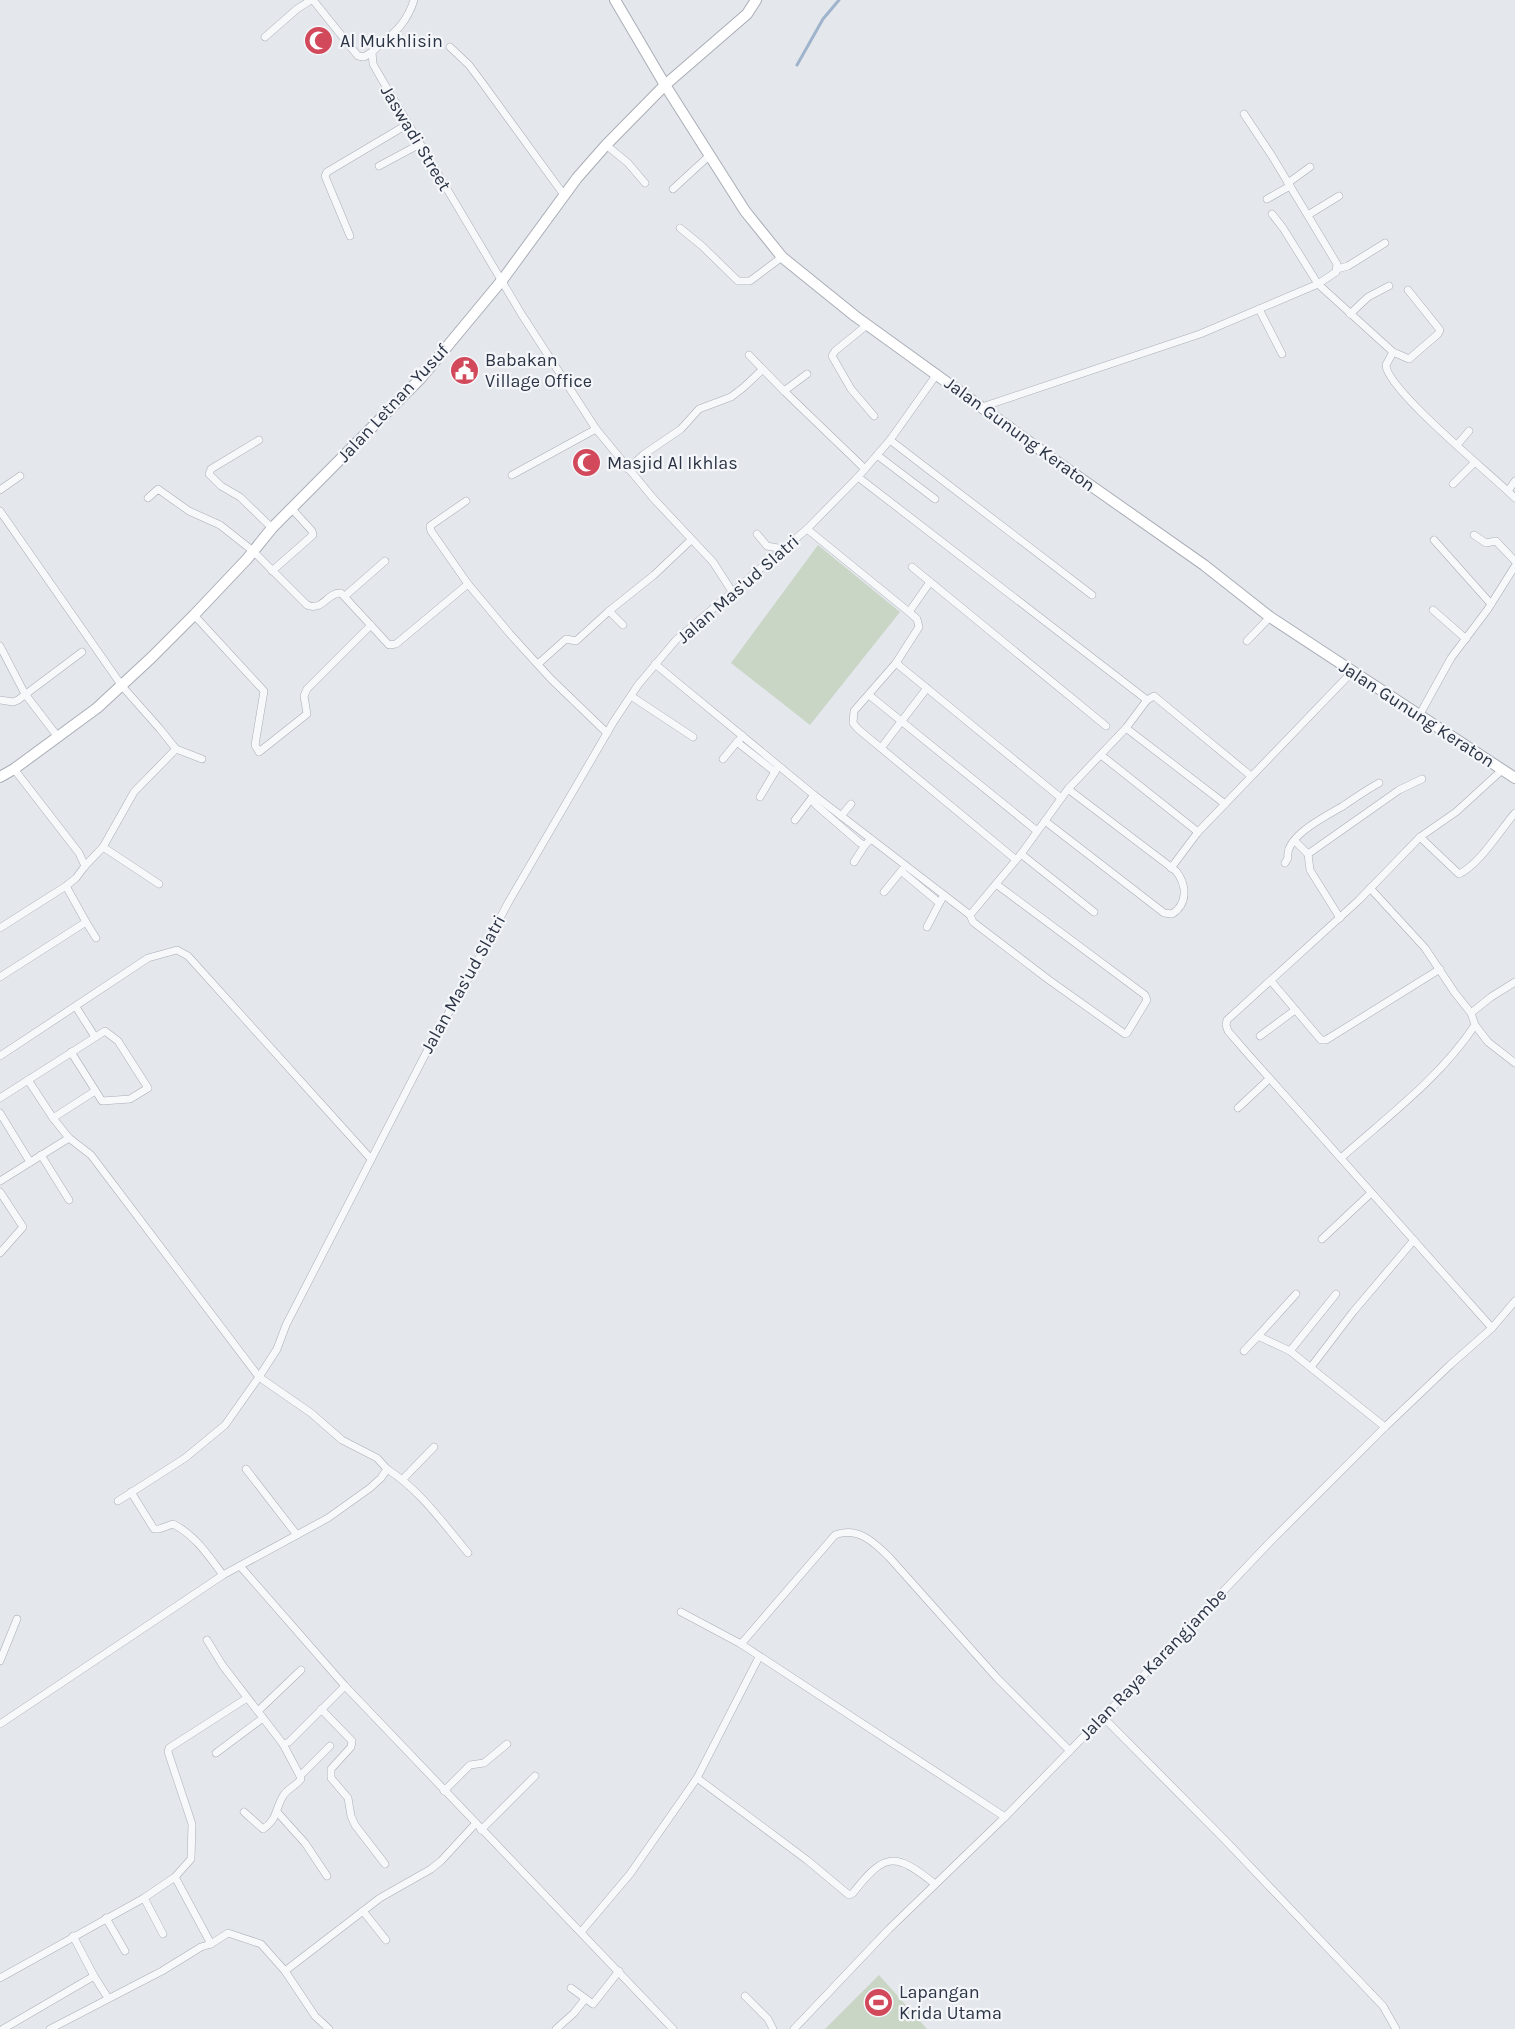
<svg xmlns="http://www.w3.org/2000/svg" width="1515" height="2029" viewBox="0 0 1515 2029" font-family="Karla,sans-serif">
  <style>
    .green { fill: #c9d6c5 }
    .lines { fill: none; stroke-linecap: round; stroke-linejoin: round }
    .stream { stroke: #9fb4cc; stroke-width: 3 }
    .street-casing { stroke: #a9aeb7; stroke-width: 8 }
    .secondary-casing { stroke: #a9aeb7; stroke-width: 12 }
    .street { stroke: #f7f8fa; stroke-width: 7 }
    .secondary { stroke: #fff; stroke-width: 10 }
    .labels { text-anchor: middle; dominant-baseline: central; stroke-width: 4.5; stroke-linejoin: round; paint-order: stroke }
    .poi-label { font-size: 18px; fill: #2b3445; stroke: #f4f6f9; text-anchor: start }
    .street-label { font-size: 18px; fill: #2b3445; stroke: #f4f6f9 }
  </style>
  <rect width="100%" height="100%" fill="#e4e7ec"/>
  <!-- green -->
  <g class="green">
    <polygon points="818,545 900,612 810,725 731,663"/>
    <polygon points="879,1975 927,2029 825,2029"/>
  </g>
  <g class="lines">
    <!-- stream -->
    <polyline class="stream" points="797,65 823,19 839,0"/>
    <defs>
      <g id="street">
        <polyline points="313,0 358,56 364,57 372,52"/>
        <path d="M414,0C406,26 391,35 372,52L373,64L381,78L522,315L596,429L653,498L713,562L733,593"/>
        <polyline points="265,37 297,9 311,0"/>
        <polyline points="450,47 469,65 481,81 564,195"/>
        <polyline points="606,145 628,163 645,183"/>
        <polyline points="379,166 420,144"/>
        <polyline points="1288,183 1310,167"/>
        <polyline points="673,189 710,155"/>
        <polyline points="1267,199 1290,186"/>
        <path d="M1272,214L1283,228L1318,284L1393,352L1386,365C1386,389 1493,476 1515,498"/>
        <polyline points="1308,215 1339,196"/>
        <polyline points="680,228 702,246 738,281 750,281 782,257"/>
        <polyline points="350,236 327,181 325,176 327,172 408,124"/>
        <polyline points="1337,269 1348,266 1385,243"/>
        <polyline points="1259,309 1282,354"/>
        <polyline points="1350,314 1368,297 1389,286"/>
        <polyline points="867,325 835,351 832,356 851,389 874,416"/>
        <polyline points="1393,352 1409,359 1438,334 1440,330 1408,290"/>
        <polyline points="749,355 784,391"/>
        <polyline points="807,374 784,391 865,469"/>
        <polyline points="982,407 1200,334 1318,284 1336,272 1337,264 1272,156 1244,114"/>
        <polyline points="259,440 211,469 209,474 221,486 240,497 272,528"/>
        <polyline points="890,440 1092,595"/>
        <polyline points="1457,445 1469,431"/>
        <polyline points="877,455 935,499"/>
        <polyline points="628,469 643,455 681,429 699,409 731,397 744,387 762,370"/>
        <polyline points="512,475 596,429"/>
        <polyline points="858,477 1147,700 1126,728 1068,789 1021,854 970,915 973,922 1049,980 1125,1034 1127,1033 1147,1000 1145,995 996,884"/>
        <polyline points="1453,484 1474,463"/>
        <polyline points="0,490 20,476"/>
        <polyline points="1508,491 1515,481"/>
        <path d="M148,498L158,489L189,511L220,525L253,551L307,605C323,612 327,592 341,593L389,645L396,644L468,584L510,634L551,679L607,733"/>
        <polyline points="466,501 430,526 431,531 468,584"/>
        <polyline points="0,511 122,686 160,729 176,749"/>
        <polyline points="807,529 909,612 917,619 919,627 896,663 854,711 853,723 858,729 1015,859"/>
        <polyline points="757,534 767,546 783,549"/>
        <polyline points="1474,535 1486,543 1496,541 1515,561"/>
        <polyline points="1434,540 1491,604"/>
        <polyline points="912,567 1106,726"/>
        <polyline points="272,571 313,535 312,531 292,509"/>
        <polyline points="345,596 385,561"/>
        <polyline points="1433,610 1466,639"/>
        <polyline points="609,611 654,575 691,540"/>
        <polyline points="909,612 930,582"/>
        <polyline points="194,615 264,691 255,745 259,752 307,714 304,696 307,689 371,625"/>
        <polyline points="1247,641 1270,617"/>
        <polyline points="0,646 25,694 58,737"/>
        <polyline points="896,663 1061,798"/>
        <polyline points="538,664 566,639 576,641 609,611 623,625"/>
        <polyline points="655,664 814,795 970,915"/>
        <polyline points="869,695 1037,831"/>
        <polyline points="631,696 693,737"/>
        <polyline points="0,700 13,702 18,700 82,652"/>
        <polyline points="1147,700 1154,696 1251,776"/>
        <polyline points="1420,714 1451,658 1488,609 1515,566"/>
        <polyline points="1126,728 1225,804"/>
        <polyline points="743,736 737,742 775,772"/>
        <polyline points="881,748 927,688"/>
        <polyline points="1101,755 1198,832"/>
        <polyline points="723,759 737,742"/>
        <polyline points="814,795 811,799 816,805 860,843 865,845 871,839"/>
        <polyline points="760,797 776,770"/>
        <polyline points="841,816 851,804"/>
        <polyline points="795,820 811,799"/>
        <path d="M1045,821L1164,913L1172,914C1188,904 1187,885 1176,871L1068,789"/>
        <path d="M1420,837L1459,874C1480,864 1500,830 1515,813"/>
        <polyline points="1295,841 1308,854"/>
        <polyline points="103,847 159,884"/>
        <polyline points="1021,854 1094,912"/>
        <polyline points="854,862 865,845"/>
        <path d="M1285,863L1288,858C1284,836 1328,815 1343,806C1355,798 1366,790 1379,783"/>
        <polyline points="85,866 103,847 134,792 176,749 202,759"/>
        <polyline points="1171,868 1198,832 1352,672"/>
        <polyline points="901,871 937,901 940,902 944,895"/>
        <polyline points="1370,888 1425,948 1455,993 1471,1013"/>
        <polyline points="884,892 902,870"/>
        <polyline points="1340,918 1310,870 1308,854 1399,790 1422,779"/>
        <polyline points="86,922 96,938"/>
        <polyline points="927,927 940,902"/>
        <polyline points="0,928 66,886 76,878 85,866 79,853 14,769"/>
        <polyline points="0,977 86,922 66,886"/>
        <polyline points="1271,981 1321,1040 1326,1040 1440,969"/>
        <polyline points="76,1007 95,1037"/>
        <polyline points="1475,1025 1488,1042 1515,1063"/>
        <polyline points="1260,1036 1295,1010"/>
        <polyline points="0,1056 148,958 177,950 188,956 371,1159"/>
        <polyline points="28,1080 53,1118 69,1138 91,1155 259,1377 225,1425 185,1458 118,1501"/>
        <polyline points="0,1098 105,1031 118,1041 148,1088 130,1099 102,1101 71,1052"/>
        <polyline points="1238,1108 1269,1079"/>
        <polyline points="0,1113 30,1162"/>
        <polyline points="53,1118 95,1091"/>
        <polyline points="41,1155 69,1200"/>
        <path d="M1341,1158C1388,1116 1440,1078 1475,1025L1471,1013L1491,997L1515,982"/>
        <polyline points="0,1181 69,1138"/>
        <polyline points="0,1192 23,1227 0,1253"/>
        <polyline points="1322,1239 1371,1193"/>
        <polyline points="1336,1294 1290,1351 1385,1427"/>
        <polyline points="1492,1328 1247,1053 1228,1031 1226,1025 1227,1020 1359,900 1420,837 1456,812 1502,770"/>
        <polyline points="1244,1351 1258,1336"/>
        <polyline points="1290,1351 1258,1336 1296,1294"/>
        <polyline points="1311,1367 1353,1312 1414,1240"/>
        <polyline points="246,1469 297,1535"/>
        <path d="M387,1469C420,1490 443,1523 468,1553"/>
        <polyline points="403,1479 434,1447"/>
        <path d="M131,1492L154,1529H159L173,1524C195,1535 208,1555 223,1575"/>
        <polyline points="240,1566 345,1686 673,2029"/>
        <polyline points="681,1612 741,1644 1005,1817"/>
        <polyline points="207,1640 223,1666 283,1744 289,1742 345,1686"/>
        <path d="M741,1644L835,1535C857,1526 874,1542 889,1557L997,1678L1070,1751"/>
        <polyline points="0,1661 17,1619"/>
        <polyline points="321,1709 352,1741 351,1747 331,1769 331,1778 348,1798 351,1816 355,1825 385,1864"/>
        <polyline points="258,1711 301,1670"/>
        <polyline points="1103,1717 1225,1840 1383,2006 1396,2029"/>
        <polyline points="0,1724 223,1575 328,1518 370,1488 381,1478 387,1469 377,1458 342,1440 311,1413 259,1377 277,1349 286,1325 428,1049 469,977 508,903 614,721 638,685 676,640 807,529 858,477 890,440 937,374"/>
        <polyline points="283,1744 300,1776"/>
        <polyline points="216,1753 263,1718"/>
        <path d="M697,1778L807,1860L849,1895L853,1893C885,1852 895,1852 935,1884"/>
        <polyline points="444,1791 470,1765 484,1763 507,1744"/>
        <path d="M244,1812L263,1829C278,1819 275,1809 283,1796C287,1789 296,1786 301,1779L300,1776L330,1746"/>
        <polyline points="278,1813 305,1843 327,1876"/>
        <polyline points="481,1830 535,1776"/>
        <polyline points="175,1877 211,1944"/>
        <polyline points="144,1898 163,1934"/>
        <polyline points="363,1911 386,1940"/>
        <polyline points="106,1918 125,1951"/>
        <polyline points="581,1932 630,1874 697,1778 759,1657"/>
        <polyline points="94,1976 108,1998"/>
        <polyline points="0,1978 144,1898 175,1877 191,1859 192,1824 168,1752 169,1748 247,1698"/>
        <polyline points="571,1988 593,2004 619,1971"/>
        <polyline points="745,1996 768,2019 773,2029"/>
        <polyline points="3,2029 94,1976 73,1936"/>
        <polyline points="50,2029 162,1971 201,1947 211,1944 228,1933 261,1944 285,1971"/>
        <polyline points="329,2029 315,2016 285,1971 380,1898 431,1869 441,1861 476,1823"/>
        <polyline points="556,2029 574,2013 585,1999"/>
        <polyline points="794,2029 889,1929 1005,1817 1140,1679 1269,1543 1385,1427 1450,1365 1492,1328 1515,1301"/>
      </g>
      <g id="secondary">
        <polyline points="615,0 665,85 745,211 782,257 855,316 1053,459 1204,565 1270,617 1515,778"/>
        <polyline points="0,777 14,769 97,708 151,658 194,615 247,559 272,528 421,378 503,279 577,178 606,145 665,85 747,14 756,0"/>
      </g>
    </defs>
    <!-- street casing -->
    <use href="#street" class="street-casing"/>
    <!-- secondary casing -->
    <use href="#secondary" class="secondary-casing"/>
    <!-- street -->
    <use href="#street" class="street"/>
    <!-- secondary -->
    <use href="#secondary" class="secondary"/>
  </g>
  <!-- icons -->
  <defs>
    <symbol id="mosque-disc" viewBox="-11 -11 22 22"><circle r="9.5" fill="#d1495b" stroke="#f4f6f9"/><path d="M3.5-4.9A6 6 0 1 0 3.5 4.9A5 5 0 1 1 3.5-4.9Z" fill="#fff"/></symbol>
    <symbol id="civic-disc" viewBox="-11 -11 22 22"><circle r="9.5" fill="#d1495b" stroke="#f4f6f9"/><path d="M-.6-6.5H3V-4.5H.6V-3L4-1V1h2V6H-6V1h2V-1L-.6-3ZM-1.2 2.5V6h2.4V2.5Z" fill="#fff"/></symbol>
    <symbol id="stadium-disc" viewBox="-11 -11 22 22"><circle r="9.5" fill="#d1495b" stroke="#f4f6f9"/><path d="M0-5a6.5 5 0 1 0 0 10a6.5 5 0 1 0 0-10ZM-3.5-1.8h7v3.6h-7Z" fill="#fff"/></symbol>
  </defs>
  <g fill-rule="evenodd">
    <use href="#mosque-disc" x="302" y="24" width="33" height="33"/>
    <use href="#civic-disc" x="448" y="354" width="33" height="33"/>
    <use href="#mosque-disc" x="570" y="446" width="33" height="33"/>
    <use href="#stadium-disc" x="862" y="1986" width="33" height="33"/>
  </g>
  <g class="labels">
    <!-- poi labels -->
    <g class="poi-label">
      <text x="340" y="41">Al Mukhlisin</text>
      <text x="485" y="360">Babakan<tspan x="485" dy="21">Village Office</tspan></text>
      <text x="607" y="463">Masjid Al Ikhlas</text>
      <text x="899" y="1992">Lapangan<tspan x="899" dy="21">Krida Utama</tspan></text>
    </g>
    <!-- street labels -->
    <g class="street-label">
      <text transform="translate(416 138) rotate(59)">Jaswadi Street</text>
      <text transform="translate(393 403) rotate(-47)">Jalan Letnan Yusuf</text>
      <text transform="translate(1020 434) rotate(36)">Jalan Gunung Keraton</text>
      <text transform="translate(738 589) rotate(-41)">Jalan Mas'ud Slatri</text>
      <text transform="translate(1417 714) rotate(33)">Jalan Gunung Keraton</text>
      <text transform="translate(463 984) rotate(-61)">Jalan Mas'ud Slatri</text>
      <text transform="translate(1153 1664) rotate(-46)">Jalan Raya Karangjambe</text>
    </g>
  </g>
</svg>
